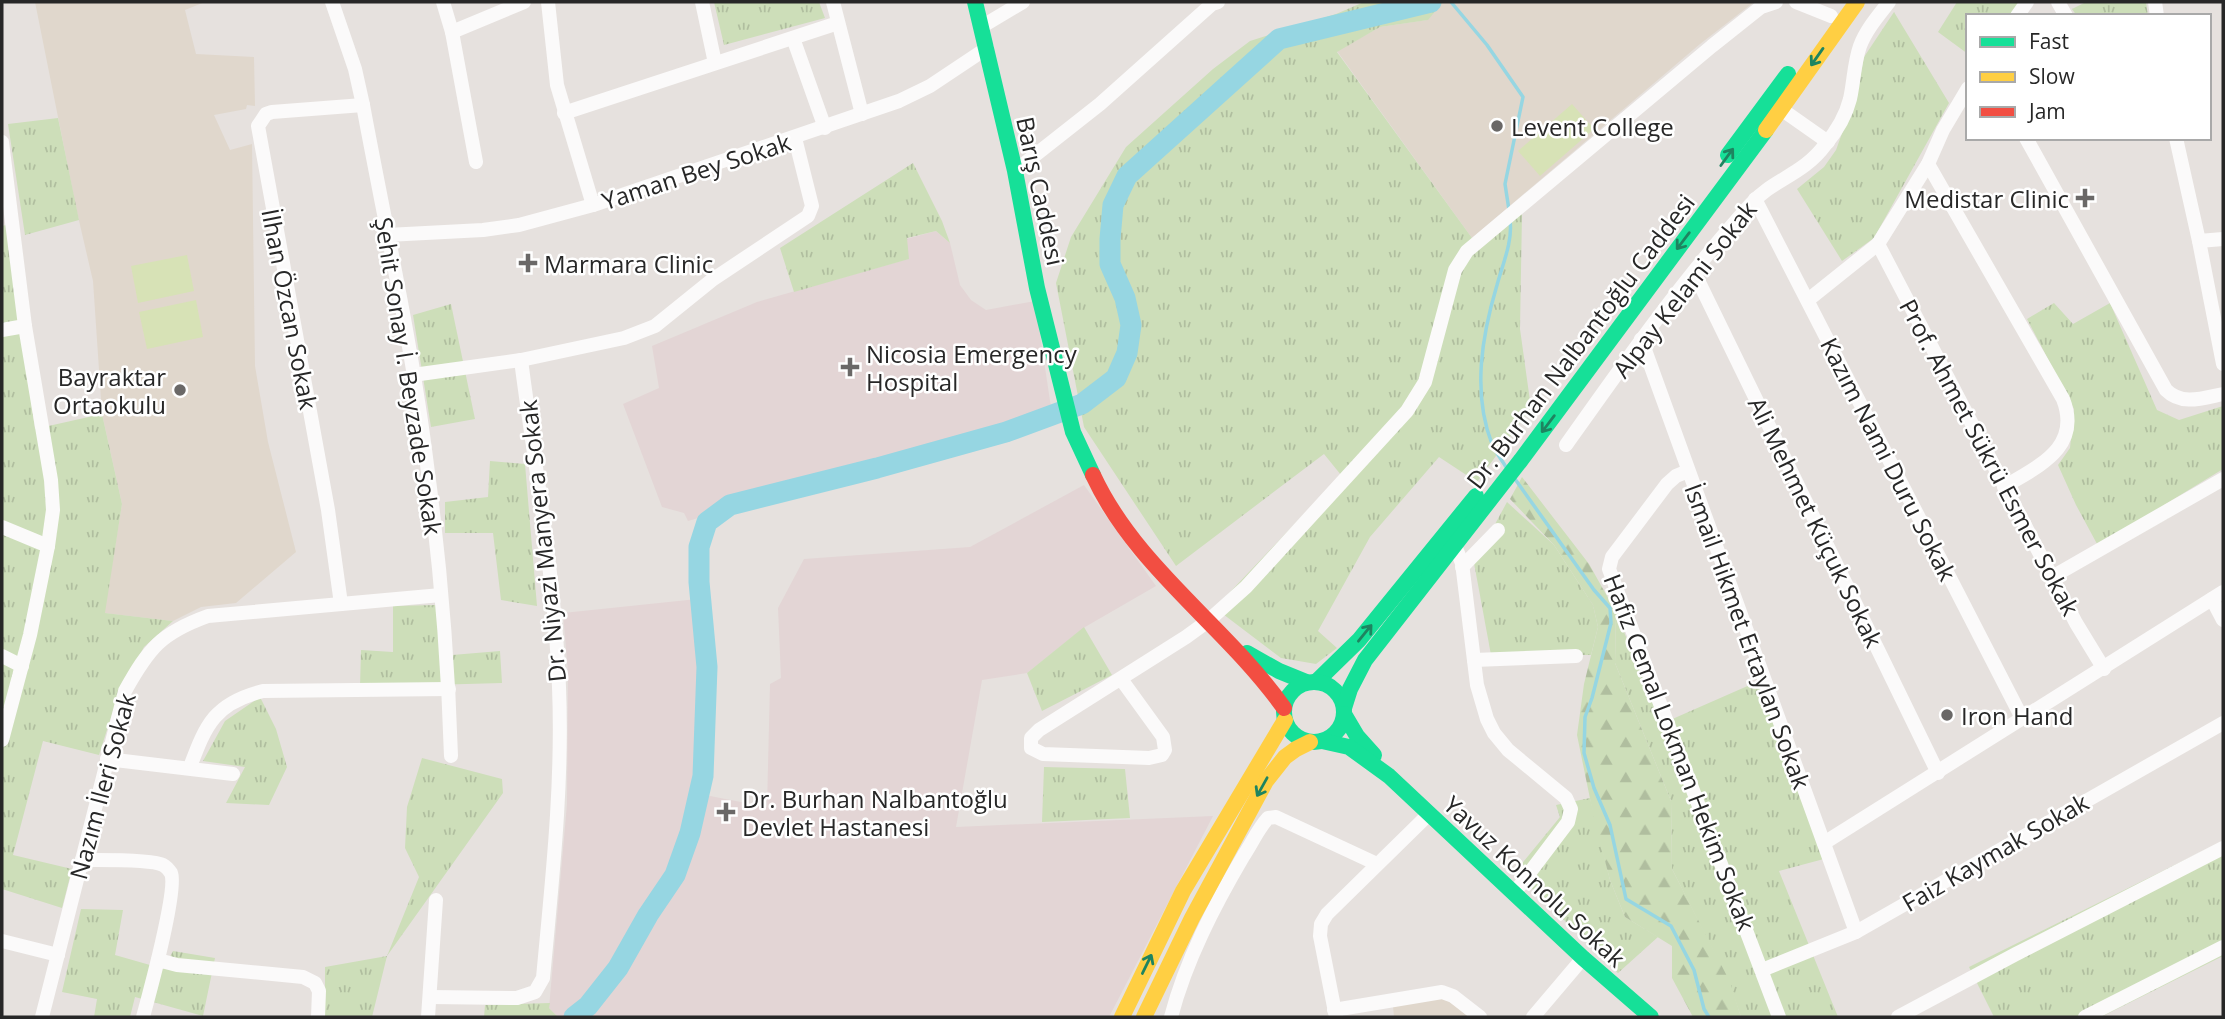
<svg xmlns="http://www.w3.org/2000/svg" width="2225" height="1019" viewBox="0 0 2225 1019" font-family="'Open Sans',sans-serif">
  <style>
    .education { fill: #e0d7cc }
    .medical { fill: #e3d5d5 }
    .grass { fill: url(#grass-tufts) }
    .forest { fill: url(#forest-firs) }
    .pitch { fill: #d7e2b6 }
    .lines { fill: none; stroke-linecap: round; stroke-linejoin: round }
    .stream { stroke: #96d6e2; stroke-width: 3.5 }
    .river { stroke: #96d6e2; stroke-width: 21 }
    .street { stroke: #fbfafa; stroke-width: 14 }
    .fast { stroke: #16e098; stroke-width: 16 }
    .slow { stroke: #ffcf43; stroke-width: 16 }
    .jam { stroke: #f24e42; stroke-width: 16 }
    .oneway { stroke: #1e8460 }
    .poi-dot { fill: #6a6867; stroke: #fff; stroke-width: 2.5 }
    .labels { text-anchor: middle; dominant-baseline: central; stroke-width: 5; stroke-linejoin: round; paint-order: stroke }
    .poi-label { font-size: 24px; fill: #272727; stroke: #fff; text-anchor: start }
    .street-label { font-size: 24px; fill: #272727; stroke: #fff }
  </style>
  <defs>
    <pattern id="grass-tufts" width="24" height="20" patternUnits="userSpaceOnUse" patternTransform="scale(1.75)"><rect width="24" height="20" fill="#cddeb9"/><path d="M3 7l-1-3M5 7V3M7 7l1-3M15 17l-1-3M17 17v-4M19 17l1-3" fill="none" stroke="#b0be9f"/></pattern>
    <pattern id="forest-firs" width="22" height="20" patternUnits="userSpaceOnUse" patternTransform="scale(1.75)"><rect width="22" height="20" fill="#cddeb9"/><path d="M5 1l3.5 6h-7zM16 11l3.5 6h-7z" fill="#b0be9f"/></pattern>
  </defs>
  <rect width="100%" height="100%" fill="#e6e1de"/>
  <!-- education -->
  <g class="education">
    <polygon points="35,2 205,2 185,10 196,54 254,57 255,106 247,105 246,109 214,115 230,150 252,144 255,366 268,442 296,552 236,603 201,607 173,621 104,613 122,504 102,414 93,281 77,212"/>
    <polygon points="1443,2 1754,2 1700,44 1472,238 1337,51 1380,27 1427,20"/>
    <polygon points="1437,994 1473,1017 1394,1017 1393,1006"/>
  </g>
  <!-- medical -->
  <g class="medical">
    <polygon points="936,231 950,243 960,285 971,300 986,310 1035,301 1052,414 688,521 684,513 662,507 623,404 659,388 652,346 757,302 908,259 906,239"/>
    <polygon points="1084,485 1156,586 1085,627 1027,673 982,680 956,827 1213,816 1109,1017 558,1017 549,1008 567,804 568,672 563,613 707,598 712,665 705,795 767,807 770,684 781,678 778,608 804,559 970,547"/>
  </g>
  <!-- grass -->
  <g class="grass">
    <polygon points="714,2 819,2 825,18 724,45"/>
    <polygon points="1364,2 1443,2 1428,20 1380,27 1337,52 1472,238 1522,214 1520,329 1531,408 1477,482 1439,457 1370,537 1318,631 1337,648 1316,664 1281,658 1215,608 1341,475 1324,454 1176,566 1084,427 1056,283 1071,237 1126,147 1213,69 1250,41 1336,14"/>
    <polygon points="1957,2 2019,2 2010,16 1968,16 1968,54 1938,32"/>
    <polygon points="2086,2 2146,2 2148,16 2077,16 2072,9"/>
    <polygon points="1894,12 1949,103 1874,238 1842,261 1797,189 1824,167 1836,150 1858,89 1864,57"/>
    <polygon points="58,118 79,220 25,235 8,124"/>
    <polygon points="913,163 942,221 950,243 936,231 907,238 909,259 794,292 780,248"/>
    <polygon points="6,225 35,429 102,414 122,504 105,613 173,621 144,647 119,692 99,755 43,741 13,855 72,869 62,908 2,889 2,226"/>
    <polygon points="2054,303 2073,324 2110,303 2157,410 2179,420 2223,406 2223,469 2164,505 2170,517 2103,555 2076,505 2058,465 2070,448 2074,409 2027,319"/>
    <polygon points="451,304 475,419 431,427 413,315"/>
    <polygon points="490,461 525,464 537,606 501,600 493,533 445,533 445,502 488,497"/>
    <polygon points="1507,502 1554,545 1593,605 1598,627 1591,655 1491,655 1474,563"/>
    <polygon points="436,605 440,656 500,651 502,683 360,687 361,650 393,652 393,606"/>
    <polygon points="1616,612 1661,724 1768,677 1835,856 1779,871 1838,1017 1741,1017 1729,982 1672,869 1671,801 1615,663"/>
    <polygon points="1084,627 1112,675 1042,711 1027,673"/>
    <polygon points="260,697 276,729 287,767 269,805 226,803 245,767 203,761 225,721"/>
    <polygon points="422,758 502,779 503,793 387,956 372,1017 325,1017 325,967 387,956 419,877 405,848 407,807"/>
    <polygon points="1044,767 1125,769 1130,818 1042,822"/>
    <polygon points="1590,798 1610,880 1625,917 1658,937 1618,973 1515,872 1560,817 1556,805"/>
    <polygon points="2223,841 2223,956 2101,1017 1994,1017 1969,967"/>
    <polygon points="81,909 123,910 115,955 164,969 173,951 215,958 203,1016 135,997 130,1017 94,1017 97,999 62,992"/>
    <polygon points="550,1003 549,1008 558,1017 484,1017 485,1005"/>
  </g>
  <!-- forest -->
  <polygon class="forest" points="1522,477 1589,564 1616,612 1615,663 1671,801 1672,869 1730,982 1741,1017 1693,1017 1672,978 1672,946 1625,917 1610,880 1595,823 1577,735 1584,684 1598,627 1593,605 1554,545 1510,499"/>
  <!-- pitch -->
  <g class="pitch">
    <polygon points="1572,104 1594,129 1540,176 1518,151"/>
    <polygon points="187,255 194,291 138,303 131,266"/>
    <polygon points="196,300 203,337 147,349 139,312"/>
  </g>
  <g class="lines">
    <!-- stream -->
    <g class="stream">
      <polyline points="1451,2 1487,45 1523,97 1505,184 1509,210"/>
      <path d="M1506,467C1502,460 1495,452 1492,444C1472,393 1482,335 1497,285C1502,266 1513,241 1510,221"/>
      <polyline points="1515,479 1594,590 1610,608 1611,623 1592,698 1585,717 1584,753 1594,788 1610,825 1626,899 1671,926 1694,970 1704,1009 1709,1017"/>
    </g>
    <!-- river -->
    <polyline class="river" points="574,1017 588,1006 618,968 648,915 675,875 690,833 703,776 707,667 699,582 699,547 707,522 730,505 877,468 1006,432 1082,404 1116,378 1127,353 1131,325 1125,298 1110,264 1110,239 1113,205 1127,176 1279,39 1431,2"/>
    <!-- street -->
    <g class="street">
      <path d="M332,2L355,69L363,105C385,224 412,344 427,465C440,561 448,659 451,756"/>
      <polyline points="443,2 452,32 476,162"/>
      <polyline points="548,2 557,85 593,205"/>
      <polyline points="702,2 715,63"/>
      <polyline points="833,2 862,114"/>
      <polyline points="1796,2 1831,16"/>
      <polyline points="2058,2 2066,16"/>
      <polyline points="2155,2 2157,16"/>
      <polyline points="2017,16 2027,2"/>
      <polyline points="981,27 1023,2"/>
      <polyline points="452,32 524,2"/>
      <polyline points="793,38 825,128"/>
      <polyline points="1781,109 1828,142"/>
      <polyline points="564,113 838,23"/>
      <path d="M2026,138L2166,390C2182,406 2203,398 2223,394"/>
      <polyline points="2176,138 2199,241 2223,364"/>
      <polyline points="2,142 25,326 51,480 53,510 48,546 30,635 2,740"/>
      <path d="M1928,164L2063,399C2082,448 2038,466 2004,487"/>
      <polyline points="1015,171 1100,104 1212,4 1218,2"/>
      <polyline points="1755,199 2022,718"/>
      <polyline points="387,235 483,230 519,225 593,205 899,101 930,86 987,48"/>
      <polyline points="2199,241 2223,239"/>
      <polyline points="1878,244 2076,623 2104,669"/>
      <polyline points="1694,272 1938,773"/>
      <polyline points="1808,300 1878,244 1928,164 1943,130 1968,88"/>
      <polyline points="2,330 25,326"/>
      <polyline points="1641,339 1856,932"/>
      <polyline points="413,375 521,360 624,338 655,326 712,280 808,216 812,206 795,138"/>
      <path d="M1566,445C1624,363 1683,279 1751,204C1773,179 1803,175 1825,145C1836,132 1846,115 1850,99C1854,81 1854,63 1860,46C1866,30 1878,16 1889,2"/>
      <polyline points="1688,471 1676,476 1667,484 1612,557 1609,569 1779,1017"/>
      <polyline points="2,527 48,546"/>
      <polyline points="1455,546 1462,563 1477,685 1487,719 1494,733 1508,750 1566,798 1571,809 1568,822 1515,892"/>
      <polyline points="1462,567 1498,530"/>
      <polyline points="2052,577 2223,479"/>
      <polyline points="2212,599 2223,620"/>
      <polyline points="341,604 328,510 258,126 266,114 272,112 363,105"/>
      <polyline points="2,656 22,666"/>
      <polyline points="1474,660 1576,656"/>
      <polyline points="1121,679 1163,737 1165,750 1162,755 1149,758 1043,754 1031,748 1031,738 1039,730 1186,637 1208,621 1246,587 1407,411 1425,382 1455,270 1467,251 1712,46 1761,7 1776,2"/>
      <polyline points="107,759 233,774"/>
      <path d="M190,767C206,724 215,703 263,691L449,689"/>
      <polyline points="1824,843 2223,592"/>
      <path d="M82,860C98,860 152,859 163,865C167,867 169,870 171,873C178,889 149,995 143,1017"/>
      <polyline points="2,941 58,955"/>
      <polyline points="158,960 177,965 303,977 315,983 319,991 318,1017"/>
      <polyline points="1762,970 1856,932 2223,723"/>
      <path d="M430,997L517,998L535,992L543,978C552,881 563,784 559,687C555,577 535,468 521,360"/>
      <polyline points="1334,1010 1442,992 1453,996 1480,1017"/>
      <path d="M42,1017L125,691C149,648 161,633 208,616L441,595"/>
      <polyline points="428,1017 436,900"/>
      <path d="M1171,1017C1186,960 1214,906 1244,855C1252,843 1258,829 1268,818L1276,817L1377,864"/>
      <polyline points="1336,1017 1320,936 1321,924 1327,914 1429,814"/>
      <polyline points="1533,1017 1583,958"/>
      <polyline points="1898,1017 2016,954 2223,848"/>
      <polyline points="2085,1017 2223,947"/>
    </g>
    <!-- fast -->
    <g class="fast">
      <polyline points="975,2 1015,171 1037,288 1073,432 1093,475"/>
      <polyline points="1728,155 1788,74"/>
      <polyline points="1247,653 1279,671 1306,682"/>
      <polyline points="1317,681 1359,640 1476,496"/>
      <circle cx="1314" cy="712" r="30"/>
      <polyline points="1344,708 1350,689 1365,660 1521,460 1766,130"/>
      <polyline points="1344,714 1357,736 1374,755"/>
      <polyline points="1322,741 1349,747 1389,776 1583,958 1651,1017"/>
    </g>
    <!-- slow -->
    <g class="slow">
      <polyline points="1766,130 1857,2"/>
      <polyline points="1122,1017 1183,891 1285,720"/>
      <polyline points="1144,1017 1192,918 1266,781 1285,757 1296,749 1310,742"/>
    </g>
    <!-- jam -->
    <path class="jam" d="M1093,475C1136,568 1226,626 1284,708"/>
  </g>
  <!-- one-way arrows -->
  <defs><path id="oneway-shaft" d="M-6 0H5M1.5-3L5.5 0L1.5 3" fill="none" stroke-width="1.6" stroke-linecap="round" stroke-linejoin="round" transform="scale(1.75)"/></defs>
  <g class="oneway">
    <use href="#oneway-shaft" transform="translate(1817 57) rotate(125)"/>
    <use href="#oneway-shaft" transform="translate(1727 157) rotate(-54)"/>
    <use href="#oneway-shaft" transform="translate(1683 241) rotate(127)"/>
    <use href="#oneway-shaft" transform="translate(1548 424) rotate(127)"/>
    <use href="#oneway-shaft" transform="translate(1365 633) rotate(-51)"/>
    <use href="#oneway-shaft" transform="translate(1262 787) rotate(119)"/>
    <use href="#oneway-shaft" transform="translate(1147 964) rotate(-64)"/>
  </g>
  <!-- markers -->
  <g class="poi-dot">
    <circle cx="1497" cy="126" r="7"/>
    <path d="M2081.5 187.5h7v7h7v7h-7v7h-7v-7h-7v-7h7z"/>
    <path d="M524.5 252.5h7v7h7v7h-7v7h-7v-7h-7v-7h7z"/>
    <path d="M846.5 356.5h7v7h7v7h-7v7h-7v-7h-7v-7h7z"/>
    <circle cx="180" cy="390" r="7"/>
    <circle cx="1947" cy="715" r="7"/>
    <path d="M722.5 801.5h7v7h7v7h-7v7h-7v-7h-7v-7h7z"/>
  </g>
  <g class="labels">
    <!-- poi labels -->
    <g class="poi-label">
      <text x="1511" y="126">Levent College</text>
      <text x="2069" y="198" text-anchor="end">Medistar Clinic</text>
      <text x="544" y="263">Marmara Clinic</text>
      <text x="866" y="353">Nicosia Emergency<tspan x="866" dy="28">Hospital</tspan></text>
      <text x="166" y="376" text-anchor="end">Bayraktar<tspan x="166" dy="28">Ortaokulu</tspan></text>
      <text x="1961" y="715">Iron Hand</text>
      <text x="742" y="798">Dr. Burhan Nalbantoğlu<tspan x="742" dy="28">Devlet Hastanesi</tspan></text>
    </g>
    <!-- street labels -->
    <g class="street-label">
      <text transform="translate(696 171) rotate(-18)">Yaman Bey Sokak</text>
      <text transform="translate(1041 191) rotate(78)">Barış Caddesi</text>
      <text transform="translate(1684 289) rotate(-52)">Alpay Kelami Sokak</text>
      <text transform="translate(290 309) rotate(79)">İlhan Özcan Sokak</text>
      <text transform="translate(1580 341) rotate(-53)">Dr. Burhan Nalbantoğlu Caddesi</text>
      <text transform="translate(409 376) rotate(81)">Şehit Sonay İ. Beyzade Sokak</text>
      <text transform="translate(1990 457) rotate(62)">Prof. Ahmet Sükrü Esmer Sokak</text>
      <text transform="translate(1889 459) rotate(63)">Kazım Nami Duru Sokak</text>
      <text transform="translate(1816 522) rotate(64)">Ali Mehmet Küçuk Sokak</text>
      <text transform="translate(542 541) rotate(-96)">Dr. Niyazi Manyera Sokak</text>
      <text transform="translate(1748 636) rotate(70)">İsmail Hikmet Ertaylan Sokak</text>
      <text transform="translate(1680 752) rotate(69)">Hafiz Cemal Lokman Hekim Sokak</text>
      <text transform="translate(102 786) rotate(-75)">Nazım İleri Sokak</text>
      <text transform="translate(1995 852) rotate(-30)">Faiz Kaymak Sokak</text>
      <text transform="translate(1535 881) rotate(43)">Yavuz Konnolu Sokak</text>
    </g>
  </g>
  <!-- border -->
  <rect width="2225" height="1019" fill="none" stroke="#272727" stroke-width="7"/>
  <!-- legend -->
  <rect x="1966" y="14" width="245" height="126" fill="#ffffff" stroke="#a9a9a9" stroke-width="2"/>
  <rect x="1980" y="37" width="35" height="10" fill="#16e098" stroke="#a9a9a9" stroke-width="2"/>
  <text x="2029" y="49" font-size="21" fill="#272727">Fast</text>
  <rect x="1980" y="72" width="35" height="10" fill="#ffcf43" stroke="#a9a9a9" stroke-width="2"/>
  <text x="2029" y="84" font-size="21" fill="#272727">Slow</text>
  <rect x="1980" y="107" width="35" height="10" fill="#f24e42" stroke="#a9a9a9" stroke-width="2"/>
  <text x="2029" y="119" font-size="21" fill="#272727">Jam</text>
</svg>
